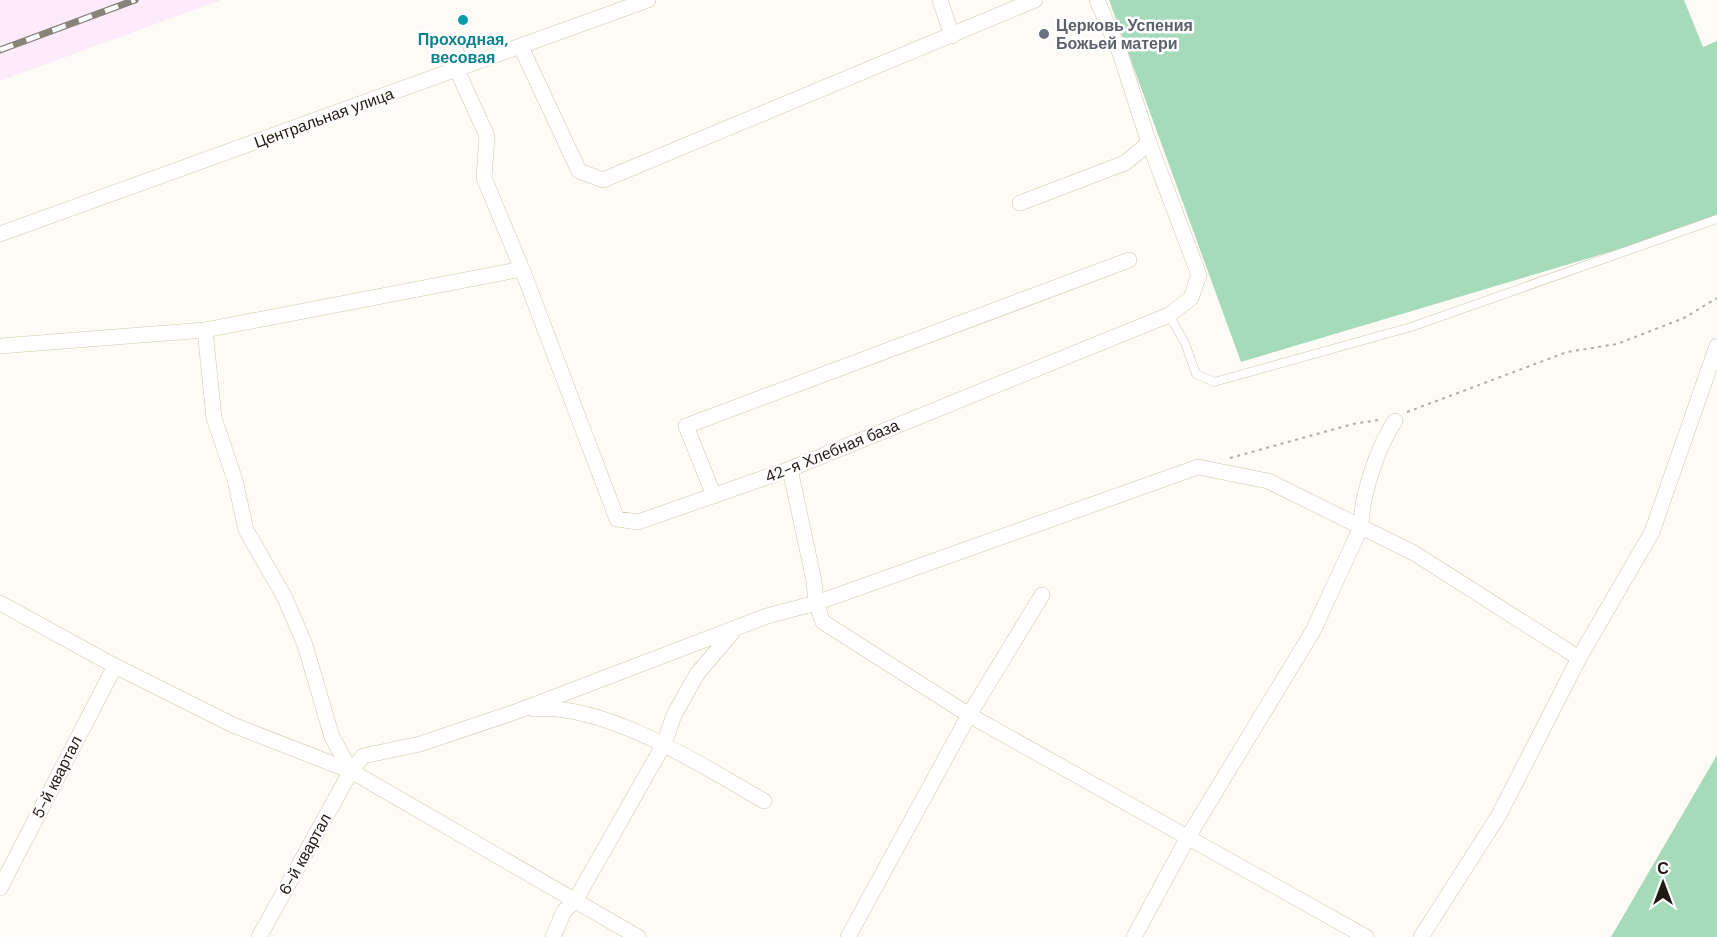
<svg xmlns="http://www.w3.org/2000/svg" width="1717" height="937" viewBox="0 0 1717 937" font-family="'DM Sans',sans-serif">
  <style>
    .industrial { fill: #fdeafb }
    .green { fill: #a5dbba }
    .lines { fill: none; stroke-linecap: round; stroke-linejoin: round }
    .service-casing { stroke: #d1c5ab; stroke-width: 9 }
    .minor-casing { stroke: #d1c5ab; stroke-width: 16 }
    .path { stroke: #b0ada6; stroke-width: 2; stroke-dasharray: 3 4.5; stroke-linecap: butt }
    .service { stroke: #fff; stroke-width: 8 }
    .minor { stroke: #fff; stroke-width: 15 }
    .rail-casing { stroke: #87837b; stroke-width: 7 }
    .rail { stroke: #fff; stroke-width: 4.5; stroke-dasharray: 14; stroke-linecap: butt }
    .culture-dot { fill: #0f9aa8; stroke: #fff; stroke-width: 2 }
    .worship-dot { fill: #6b7280; stroke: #fff; stroke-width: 2 }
    .labels { text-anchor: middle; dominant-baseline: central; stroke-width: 5; stroke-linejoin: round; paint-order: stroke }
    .worship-label { font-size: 16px; font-weight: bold; fill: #5b616d; stroke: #fff; text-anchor: start }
    .culture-label { font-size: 16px; font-weight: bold; fill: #0d838f; stroke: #fff }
    .street-label { font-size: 16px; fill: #201b11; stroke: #fff }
  </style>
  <rect width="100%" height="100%" fill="#fdfbf5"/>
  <!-- industrial -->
  <polygon class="industrial" points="0,0 221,0 0,81"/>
  <!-- green -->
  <g class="green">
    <polygon points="1109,0 1684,0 1703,47 1717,41 1717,220 1241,362"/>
    <polygon points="1717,755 1717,937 1611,937"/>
  </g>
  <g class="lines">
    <defs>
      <g id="service">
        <polyline points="466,44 474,64"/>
        <polyline points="1169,315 1185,343 1196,374 1214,382 1411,327 1717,219"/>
      </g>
      <g id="minor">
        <polyline points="940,0 952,36"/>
        <polyline points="521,47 579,171 603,180 1035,0"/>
        <polyline points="457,70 487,136 484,178 522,269 617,519 638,522 790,469 1169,315 1191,298 1199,275 1149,143 1120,53 1097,0"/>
        <polyline points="1020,203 1125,163 1149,143"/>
        <polyline points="0,234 648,0"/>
        <polyline points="205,330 214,418 235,480 246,530 285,598 305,645 332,737 351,771"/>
        <polyline points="0,346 205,330 522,269"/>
        <polyline points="790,469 814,581 816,603 823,622 969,715 1366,937"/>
        <polyline points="714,496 686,426 1129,260"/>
        <polyline points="0,603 115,666 233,725 351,771 638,937"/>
        <path d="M533,709C605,702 703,766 764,801"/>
        <polyline points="0,888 115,666"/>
        <polyline points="259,937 351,771 363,756 420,744 518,711 767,616 816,603 1198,467 1268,481 1414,553 1579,658"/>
        <polyline points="553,937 564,911 575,901 664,744 674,715 697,674 731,634"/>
        <polyline points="848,937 969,715 1042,595"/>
        <path d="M1134,937L1188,837L1313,631L1361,527C1361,496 1378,446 1395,421"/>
        <polyline points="1421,937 1499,815 1579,658 1652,532 1717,346"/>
      </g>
    </defs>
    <!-- service casing -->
    <use href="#service" class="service-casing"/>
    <!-- minor casing -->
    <use href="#minor" class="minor-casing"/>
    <!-- path -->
    <g class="path">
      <polyline points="1407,412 1567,352 1617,344 1684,318 1717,298"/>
      <polyline points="1230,458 1353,424 1378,420"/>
    </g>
    <!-- service -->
    <use href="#service" class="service"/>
    <!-- minor -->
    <use href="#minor" class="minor"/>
    <defs>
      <polyline id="rail" points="0,50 135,0"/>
    </defs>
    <!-- rail casing -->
    <use href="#rail" class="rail-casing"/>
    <!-- rail -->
    <use href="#rail" class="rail"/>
  </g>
  <!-- markers -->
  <circle class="culture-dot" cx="463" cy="20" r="6"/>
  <circle class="worship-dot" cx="1044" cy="34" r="6"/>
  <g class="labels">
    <!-- worship labels -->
    <g class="worship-label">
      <text x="1056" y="25">Церковь Успения<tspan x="1056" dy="18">Божьей матери</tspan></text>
    </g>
    <!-- culture labels -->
    <g class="culture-label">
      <text x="463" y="39">Проходная,<tspan x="463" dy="18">весовая</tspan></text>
    </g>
    <!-- street labels -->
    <g class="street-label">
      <text transform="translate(324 118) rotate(-20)">Центральная улица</text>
      <text transform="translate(832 451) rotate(-22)">42-я Хлебная база</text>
      <text transform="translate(57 777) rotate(-63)">5-й квартал</text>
      <text transform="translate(305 854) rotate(-61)">6-й квартал</text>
    </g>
  </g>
  <!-- north arrow -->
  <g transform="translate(1663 883)" stroke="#ffffff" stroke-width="4.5" paint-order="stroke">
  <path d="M0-4.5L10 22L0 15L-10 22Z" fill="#201b11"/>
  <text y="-9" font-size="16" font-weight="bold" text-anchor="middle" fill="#201b11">С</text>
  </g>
</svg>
